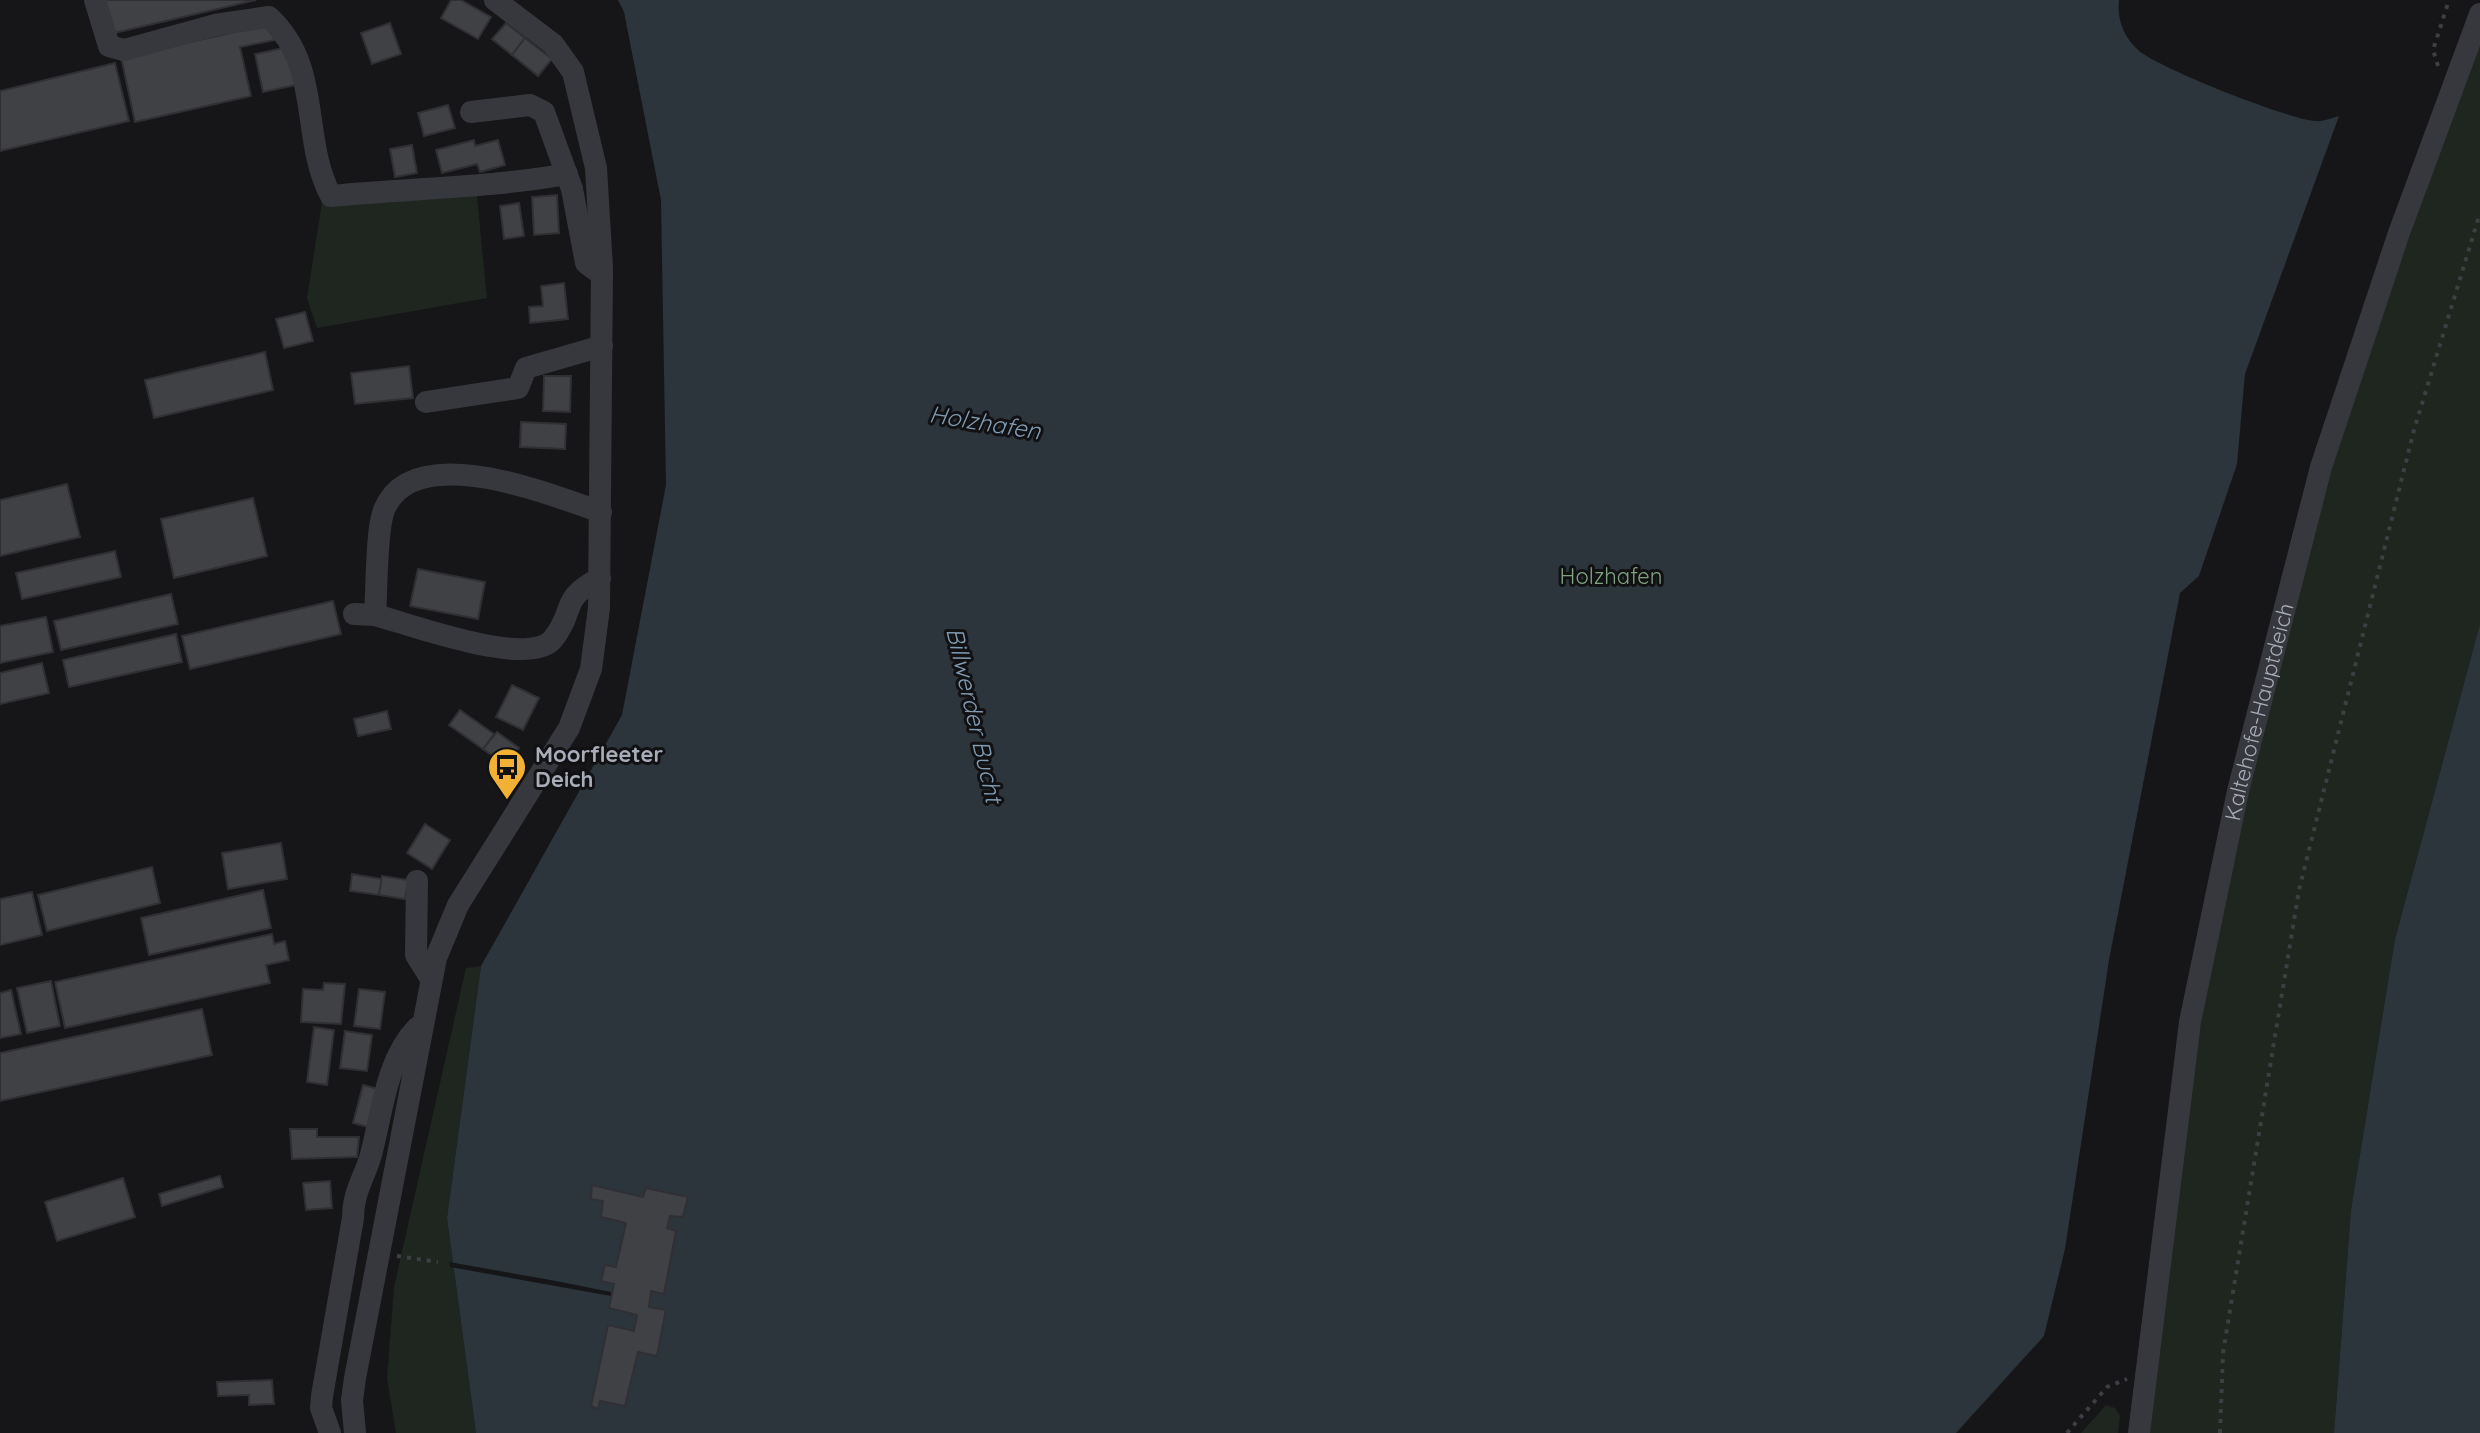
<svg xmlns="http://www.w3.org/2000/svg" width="2480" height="1433" viewBox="0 0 2480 1433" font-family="Quicksand,sans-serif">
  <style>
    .green { fill: #1e261f }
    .water { fill: #2c353c }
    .pier { fill: #161618 }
    .building { fill: #404145; stroke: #303034; stroke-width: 2 }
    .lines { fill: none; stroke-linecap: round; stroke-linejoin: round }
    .path { stroke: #3d3f44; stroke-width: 4; stroke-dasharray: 4 6; stroke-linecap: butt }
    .minor { stroke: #37383d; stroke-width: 22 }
    .labels { text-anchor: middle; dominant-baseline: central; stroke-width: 6; stroke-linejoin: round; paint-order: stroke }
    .park-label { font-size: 22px; fill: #7fa381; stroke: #111113 }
    .street-label { font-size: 22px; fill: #a8adb8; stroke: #111113 }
    .poi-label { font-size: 22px; font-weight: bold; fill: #a8adb8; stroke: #111113; text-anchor: start }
    .water-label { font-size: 24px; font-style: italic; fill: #7f9bb3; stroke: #111113 }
  </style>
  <rect width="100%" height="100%" fill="#161618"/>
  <!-- green -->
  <g class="green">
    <polygon points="2480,37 2480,624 2395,939 2351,1210 2334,1433 2148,1433 2187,1110 2213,948 2263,725 2343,426"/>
    <polygon points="476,187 487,298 317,328 307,298 322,202"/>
    <polygon points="481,966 447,1218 476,1433 396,1433 387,1378 394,1287 466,968"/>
    <polygon points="2106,1405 2115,1408 2120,1416 2118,1433 2081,1433"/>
  </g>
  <!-- water -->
  <g class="water">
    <path d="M618,0H2119C2117,19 2123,36 2138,50C2158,68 2288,119 2315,121C2322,122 2332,118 2339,116L2245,374L2237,464L2199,576L2180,593L2109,960L2065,1249L2044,1336L1956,1433H476L447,1218L481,966L622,715L666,485L661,200L624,12Z"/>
    <polygon points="2480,624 2480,1433 2334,1433 2351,1210 2395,939"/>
  </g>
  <!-- pier -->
  <polygon class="pier" points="449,1262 556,1281 611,1292 611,1296 450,1267"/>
  <!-- building -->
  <g class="building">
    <polygon points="102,0 256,0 110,34"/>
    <polygon points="451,0 461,0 491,17 478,39 441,18"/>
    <polygon points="390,23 401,54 372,64 361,33"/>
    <polygon points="506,23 525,38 512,55 492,39"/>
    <polygon points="272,24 275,40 240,47 251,96 135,122 121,57"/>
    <polygon points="525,38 552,59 538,76 512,55"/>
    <polygon points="289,47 296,85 263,92 255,54"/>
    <polygon points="115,63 129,121 0,151 0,91"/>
    <polygon points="448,105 455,128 424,136 418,113"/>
    <polygon points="474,140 475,146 498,140 505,165 480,172 477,164 442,173 436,150"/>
    <polygon points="412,145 417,173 395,177 390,149"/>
    <polygon points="557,195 559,233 534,235 532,197"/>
    <polygon points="519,203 524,236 504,239 500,206"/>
    <polygon points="564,283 568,319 530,323 529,307 543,306 541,286"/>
    <polygon points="305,312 313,341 284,348 276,319"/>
    <polygon points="265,352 273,390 154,418 145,380"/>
    <polygon points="409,366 413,398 355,404 351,373"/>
    <polygon points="544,376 571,376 570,412 543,411"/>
    <polygon points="521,422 566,424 565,449 520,447"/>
    <polygon points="67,484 80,537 0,556 0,500"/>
    <polygon points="253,498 267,556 174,578 161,519"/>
    <polygon points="115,551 121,577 22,599 16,573"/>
    <polygon points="418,569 485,582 478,619 410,606"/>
    <polygon points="171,594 178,624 61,650 54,621"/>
    <polygon points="333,601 341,634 190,669 182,636"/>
    <polygon points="46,617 53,652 0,663 0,626"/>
    <polygon points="176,634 182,662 69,687 63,660"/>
    <polygon points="42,663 49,693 0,704 0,673"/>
    <polygon points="512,685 539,698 523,730 496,717"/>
    <polygon points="460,710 494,734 483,749 449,725"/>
    <polygon points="387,711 391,729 358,736 354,719"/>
    <polygon points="497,732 519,748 506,765 483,749"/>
    <polygon points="425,824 450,840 432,869 407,853"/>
    <polygon points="281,843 287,879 228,889 222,853"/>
    <polygon points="152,867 160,903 47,931 38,895"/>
    <polygon points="352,874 382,879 379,895 350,891"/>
    <polygon points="382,876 408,880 405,899 379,895"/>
    <polygon points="263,890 271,928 149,955 141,918"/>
    <polygon points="32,892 42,935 0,945 0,899"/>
    <polygon points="272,934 274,944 285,941 289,960 266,965 270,983 65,1028 55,982"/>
    <polygon points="51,981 60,1026 27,1033 17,988"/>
    <polygon points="324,983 345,984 341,1024 301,1022 303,989 323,990"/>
    <polygon points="359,989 385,992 380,1029 354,1026"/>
    <polygon points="11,990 21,1034 0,1038 0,993"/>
    <polygon points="202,1009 212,1055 0,1101 0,1053"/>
    <polygon points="314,1027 334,1030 327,1085 307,1082"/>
    <polygon points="345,1031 372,1035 367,1071 340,1068"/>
    <polygon points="363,1085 382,1090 372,1128 353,1123"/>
    <polygon points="290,1129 317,1129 317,1137 359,1137 357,1157 292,1159"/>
    <polygon points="220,1176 223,1187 162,1206 159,1194"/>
    <polygon points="123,1178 135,1217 57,1241 45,1202"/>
    <polygon points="330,1181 332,1208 306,1210 303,1183"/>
    <polygon points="592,1185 643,1197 646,1188 688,1197 683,1217 670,1216 667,1228 676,1231 664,1294 651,1291 649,1307 666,1310 657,1356 638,1352 625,1406 600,1401 598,1409 591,1406 608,1325 634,1331 637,1315 609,1308 614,1284 601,1281 605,1265 616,1267 626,1223 601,1217 603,1201 591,1199"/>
    <polygon points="272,1380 274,1404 249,1405 249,1395 218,1396 217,1382"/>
  </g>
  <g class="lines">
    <!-- path -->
    <g class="path">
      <polyline points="2438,66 2433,50 2449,0"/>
      <polyline points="397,1256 438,1262"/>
      <polyline points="2067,1433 2107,1387 2127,1379"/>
      <polyline points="2220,1433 2223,1353 2299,890 2414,430 2480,213"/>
    </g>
    <!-- minor -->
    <g class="minor">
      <path d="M95,0L109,46L124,50L215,25L269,17C323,67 300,138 331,196C410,188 490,188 567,174"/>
      <polyline points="471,112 530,105 544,112 572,189 586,263 602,275"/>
      <polyline points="426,402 518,388 526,368 602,346"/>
      <path d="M354,614L375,615C409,624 530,669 553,639C577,609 558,600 600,578"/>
      <path d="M375,615C377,590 376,530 384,510C413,438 551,495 601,512"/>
      <polyline points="417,881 416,955 431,979"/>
      <path d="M330,1433L321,1408L322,1396L353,1218C353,1193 363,1180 370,1158C382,1116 385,1061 417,1028"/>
      <polyline points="355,1433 352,1400 355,1378 436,958 458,905 569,728 591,669 599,608 602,268 596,168 573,72 553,44 495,0"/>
      <path id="s1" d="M2139,1433L2190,1022L2238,791L2321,467L2399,233L2480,14"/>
    </g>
  </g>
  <!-- icons -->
  <defs>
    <symbol id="bus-pin" viewBox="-11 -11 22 30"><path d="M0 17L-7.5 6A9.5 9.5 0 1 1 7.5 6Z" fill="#f2b134" stroke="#111113"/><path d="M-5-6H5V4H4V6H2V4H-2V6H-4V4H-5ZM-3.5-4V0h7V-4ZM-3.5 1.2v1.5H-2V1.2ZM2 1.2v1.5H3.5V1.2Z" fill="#111"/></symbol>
  </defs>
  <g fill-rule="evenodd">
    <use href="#bus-pin" x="485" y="745" width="44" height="60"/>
  </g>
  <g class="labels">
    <!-- park labels -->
    <g class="park-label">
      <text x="1611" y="576">Holzhafen</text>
    </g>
    <!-- street labels -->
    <g class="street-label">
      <text stroke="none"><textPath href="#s1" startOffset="732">Kaltehofe-Hauptdeich</textPath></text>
    </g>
    <!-- poi labels -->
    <g class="poi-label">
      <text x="535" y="754">Moorfleeter<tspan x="535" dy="25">Deich</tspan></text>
    </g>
    <!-- water labels -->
    <g class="water-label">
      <text transform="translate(985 422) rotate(9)">Holzhafen</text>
      <text transform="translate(975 715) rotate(77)">Billwerder Bucht</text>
    </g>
  </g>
</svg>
